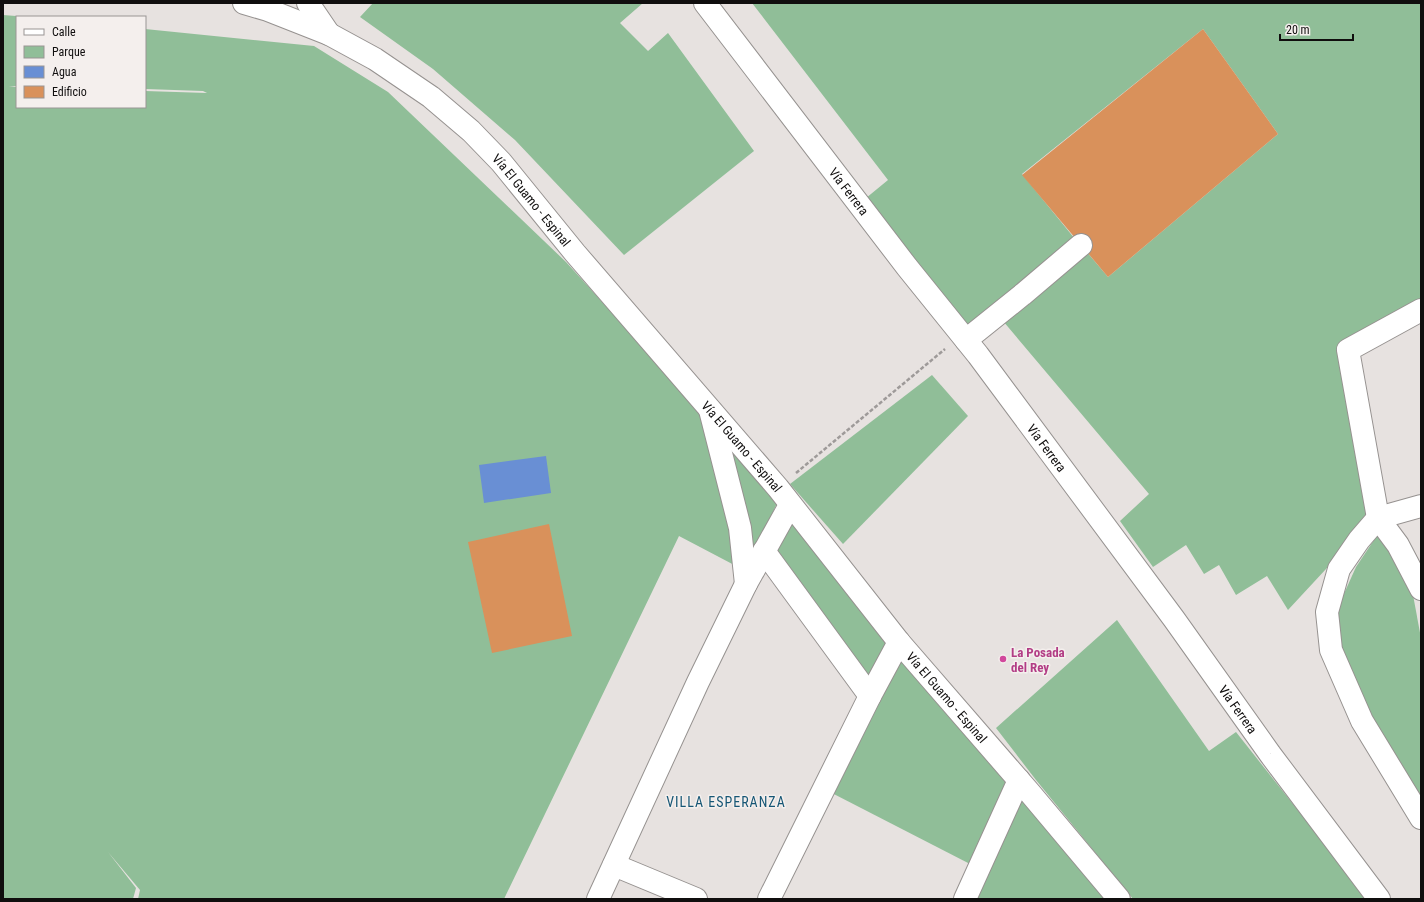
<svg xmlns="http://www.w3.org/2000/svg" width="1424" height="902" viewBox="0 0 1424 902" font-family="'Roboto Condensed',sans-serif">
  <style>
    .green { fill: #90be98 }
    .water { fill: #698fd4 }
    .building { fill: #d9915b }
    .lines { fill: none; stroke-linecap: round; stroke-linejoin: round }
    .minor-casing { stroke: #969290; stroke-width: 24 }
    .major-casing { stroke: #969290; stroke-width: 24 }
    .path { stroke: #9e9a99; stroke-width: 2.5; stroke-dasharray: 4 2; stroke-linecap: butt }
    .minor { stroke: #fff; stroke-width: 22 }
    .major { stroke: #fff; stroke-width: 22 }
    .hotel-dot { fill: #d1479c; stroke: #f4efed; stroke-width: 1.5 }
    .labels { text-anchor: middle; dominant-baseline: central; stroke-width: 3; stroke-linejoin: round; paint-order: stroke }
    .street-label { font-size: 13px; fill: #100e0e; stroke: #f4efed }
    .hotel-label { font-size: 13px; font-weight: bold; fill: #b23c85; stroke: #f4efed; text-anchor: start }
    .neighbourhood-label { font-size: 14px; letter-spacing: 1px; fill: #165675; stroke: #f4efed }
  </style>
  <rect width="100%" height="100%" fill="#e7e2e0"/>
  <!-- green -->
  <g class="green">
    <polygon points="373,3 643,3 620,23 648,51 668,33 754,151 624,255 515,140 433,69 360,17"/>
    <polygon points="752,3 1421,3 1421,300 1342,346 1372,513 1326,569 1288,610 1267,576 1236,595 1219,565 1204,574 1186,545 1153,567 1120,521 1149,494 1003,321 1086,251 1108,277 1278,134 1203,29 1022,174 1075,239 966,331 860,203 888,180"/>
    <polygon points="3,15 29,17 17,17 17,86 9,86 17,87 17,107 145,107 145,91 207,93 203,91 145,89 145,29 314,46 388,92 566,262 700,410 738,567 679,536 504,899 138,899 140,890 108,852 136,888 133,899 3,899"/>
    <polygon points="932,375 968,416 843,544 790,484"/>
    <polygon points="723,436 777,503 750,564"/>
    <polygon points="794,520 889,644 868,684 777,550"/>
    <polygon points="1380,531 1413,595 1421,638 1421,796 1374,729 1343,659 1338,607 1356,567"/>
    <polygon points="1117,620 1209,751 1236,732 1368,899 1133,899 1036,780 996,728"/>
    <polygon points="900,658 1010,780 970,864 826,790"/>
    <polygon points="1020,791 1115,899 975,899"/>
  </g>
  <!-- water -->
  <polygon class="water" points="546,456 551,493 484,503 479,465"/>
  <!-- building -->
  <g class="building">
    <polygon points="1203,29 1278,134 1108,277 1022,175"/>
    <polygon points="549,524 572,636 492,653 468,542"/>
  </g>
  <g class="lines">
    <defs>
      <g id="minor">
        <polyline points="308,3 329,34"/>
        <path id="s1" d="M705,3L907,267L978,355L1174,619L1270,754L1379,899"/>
        <polyline points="1421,310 1348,350 1378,518 1398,545 1421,589"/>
        <polyline points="966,340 1022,295 1081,245"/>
        <polyline points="710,410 740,528 746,584"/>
        <polyline points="1421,506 1378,518 1359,540 1339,569 1327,612 1331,650 1362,721 1421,818"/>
        <polyline points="764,551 870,696"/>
        <polyline points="614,865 696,899"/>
        <polyline points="598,899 698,682 746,584 790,505"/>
        <polyline points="769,899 870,696 899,642"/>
        <polyline points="965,899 1019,780"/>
      </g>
      <g id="major">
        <path id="s2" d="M244,3L268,10L329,34L375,59L431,97L471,131L501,162L575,253L778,488L899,642L1030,793L1119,899"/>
      </g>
    </defs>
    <!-- minor casing -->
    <use href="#minor" class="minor-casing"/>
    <!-- major casing -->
    <use href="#major" class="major-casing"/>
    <!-- path -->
    <polyline class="path" points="796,473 945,349"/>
    <!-- minor -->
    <use href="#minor" class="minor"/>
    <!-- major -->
    <use href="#major" class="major"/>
  </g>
  <!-- markers -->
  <circle class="hotel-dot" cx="1003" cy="659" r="4"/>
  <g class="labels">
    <!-- street labels -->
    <g class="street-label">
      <text stroke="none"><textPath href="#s1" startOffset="237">Vía Ferrera</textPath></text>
      <text stroke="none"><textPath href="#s2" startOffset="355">Vía El Guamo - Espinal</textPath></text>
      <text stroke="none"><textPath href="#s2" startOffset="679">Vía El Guamo - Espinal</textPath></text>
      <text stroke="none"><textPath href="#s1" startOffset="561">Vía Ferrera</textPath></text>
      <text stroke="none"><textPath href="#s2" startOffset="1003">Vía El Guamo - Espinal</textPath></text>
      <text stroke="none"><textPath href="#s1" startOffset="885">Vía Ferrera</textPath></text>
    </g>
    <!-- hotel labels -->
    <g class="hotel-label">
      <text x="1011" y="652">La Posada<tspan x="1011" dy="15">del Rey</tspan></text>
    </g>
    <!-- neighbourhood labels -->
    <g class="neighbourhood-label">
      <text x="726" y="802">VILLA ESPERANZA</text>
    </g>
  </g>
  <!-- border -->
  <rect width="1424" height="902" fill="none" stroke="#100e0e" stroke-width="8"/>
  <!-- legend -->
  <rect x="16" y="16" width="130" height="92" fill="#f4efed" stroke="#999594"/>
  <rect x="24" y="29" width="20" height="6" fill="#ffffff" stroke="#999594"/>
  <text x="52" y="36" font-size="12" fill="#100e0e">Calle</text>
  <rect x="24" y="46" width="20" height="12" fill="#90be98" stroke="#999594"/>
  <text x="52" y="56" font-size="12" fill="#100e0e">Parque</text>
  <rect x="24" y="66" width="20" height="12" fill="#698fd4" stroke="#999594"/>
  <text x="52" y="76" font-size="12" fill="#100e0e">Agua</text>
  <rect x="24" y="86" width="20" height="12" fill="#d9915b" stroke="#999594"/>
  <text x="52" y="96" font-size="12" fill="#100e0e">Edificio</text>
  <!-- scale -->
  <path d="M1280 34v6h73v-6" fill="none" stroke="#100e0e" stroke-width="2"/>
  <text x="1286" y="34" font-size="12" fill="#100e0e" stroke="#f4efed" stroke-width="3" paint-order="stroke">20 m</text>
</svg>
